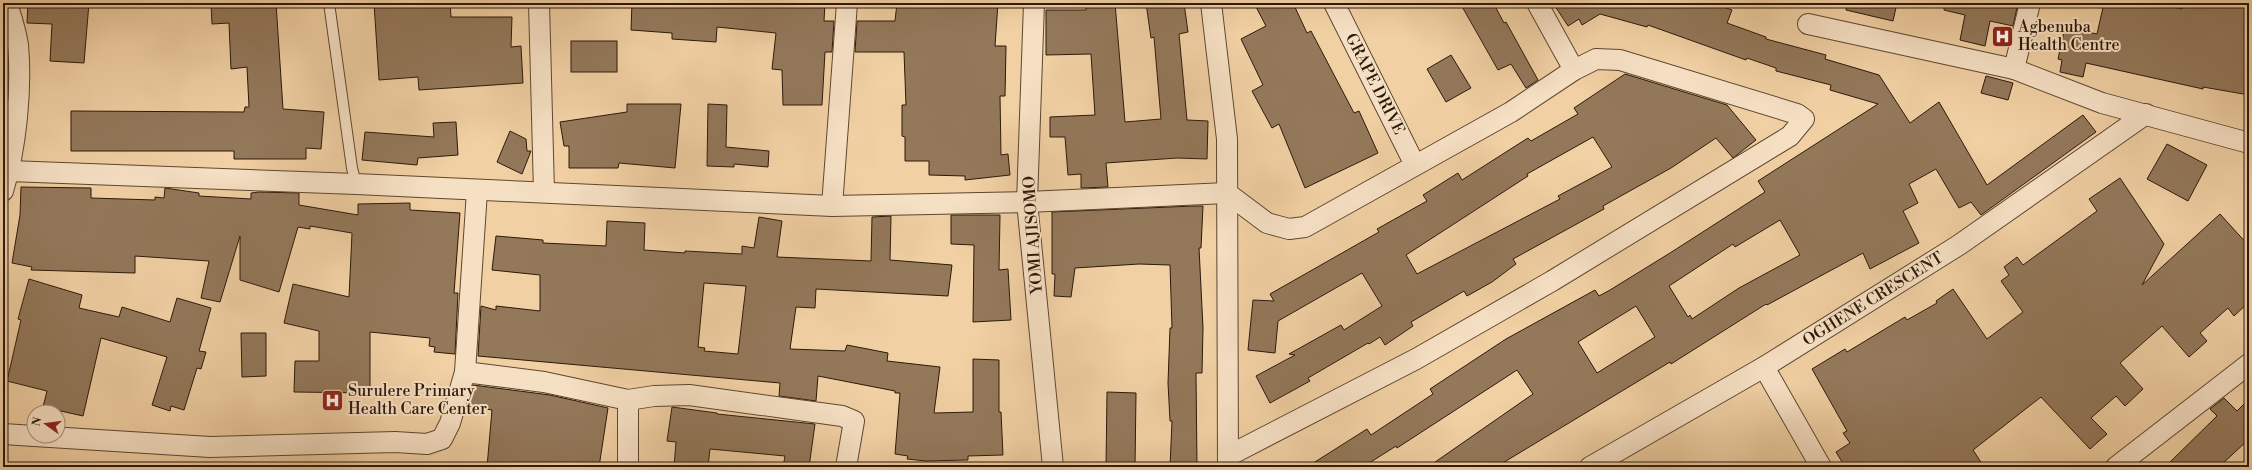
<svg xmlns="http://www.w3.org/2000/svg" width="2252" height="470" viewBox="0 0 2252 470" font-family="'Libre Bodoni',serif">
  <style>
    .building { fill: #93785a; stroke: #2d190a; fill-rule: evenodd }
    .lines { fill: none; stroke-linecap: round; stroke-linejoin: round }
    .service-casing { stroke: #5e4730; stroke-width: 12 }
    .minor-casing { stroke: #5e4730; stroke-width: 22 }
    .service { stroke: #f6e0c4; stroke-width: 10 }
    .minor { stroke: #f6e0c4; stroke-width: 20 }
    .labels { text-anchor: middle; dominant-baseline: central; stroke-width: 4; stroke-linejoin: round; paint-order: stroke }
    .poi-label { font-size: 16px; fill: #2d190a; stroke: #f6e0c4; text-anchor: start }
    .street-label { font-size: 16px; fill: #2d190a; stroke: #f6e0c4 }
  </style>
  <rect width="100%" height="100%" fill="#f1d0a4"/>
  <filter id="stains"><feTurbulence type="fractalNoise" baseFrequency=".005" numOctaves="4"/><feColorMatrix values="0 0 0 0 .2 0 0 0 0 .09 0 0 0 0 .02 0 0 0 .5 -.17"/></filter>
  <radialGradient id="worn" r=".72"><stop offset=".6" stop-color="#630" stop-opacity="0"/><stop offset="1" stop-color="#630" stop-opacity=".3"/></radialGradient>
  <!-- building -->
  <g class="building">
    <polygon points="28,3 89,3 84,63 50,61 52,24 27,23"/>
    <polygon points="211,3 276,3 283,109 324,112 321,149 306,148 306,159 234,159 234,151 71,151 71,111 244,112 245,107 249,107 247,67 231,69 229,23 212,24"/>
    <polygon points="374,3 450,3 451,17 512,17 511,47 521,46 523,83 419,90 418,77 379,80"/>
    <polygon points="632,3 825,3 824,21 834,21 832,52 825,52 822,105 783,105 782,70 772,69 776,33 717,27 716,42 672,39 672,33 631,30"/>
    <polygon points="897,3 998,3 995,46 1006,46 1005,96 1000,96 1001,155 1008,154 1010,175 965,180 965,176 929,175 929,161 905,161 905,137 902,136 902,105 906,105 904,52 855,52 857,21 895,21"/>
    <polygon points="1086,3 1115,3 1125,122 1161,119 1154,37 1151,38 1146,3 1184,3 1188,32 1179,34 1187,120 1208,121 1207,159 1177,158 1106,163 1108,187 1081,188 1081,174 1068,175 1065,137 1050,137 1050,117 1095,115 1091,54 1046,55 1046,10 1086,10"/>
    <polygon points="1254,3 1293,3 1307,33 1311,31 1354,113 1359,111 1378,153 1305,188 1279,124 1272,128 1252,91 1263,85 1241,39 1266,26"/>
    <polygon points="1460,3 1506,3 1496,8 1504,23 1506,22 1538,80 1526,88 1511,64 1498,70"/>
    <path d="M1553,3H1712L1732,10L1727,23L1766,37V39L1826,55L1825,59L1879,75L1910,123L1939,102L1987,185L2083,115L2096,132L1981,215L1971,202L1959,208L1936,169L1909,184L1918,203L1903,211L1919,243L1870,269L1863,253L1767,305L1766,304L1671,364L1670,362L1496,467H1428L1533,394L1517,370L1397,448L1396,446L1363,467H1307L1367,429L1371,435L1433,394L1430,389L1506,339L1595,290L1599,296L1610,290L1670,253L1765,192L1758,181L1878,104L1830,90L1831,85L1776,71V68L1747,58L1746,60L1648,25L1647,27L1600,14L1582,25L1579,19L1568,26ZM1780,220L1800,255L1739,288L1692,319L1690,315L1688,317L1669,286L1733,244L1735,247ZM1636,306L1655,337L1597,373L1578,342Z"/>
    <polygon points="1847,3 1897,3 1893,21 1846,10"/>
    <polygon points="1944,3 2018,3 2013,26 1990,21 1985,46 1960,40 1965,15 1944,10"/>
    <polygon points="2104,3 2154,3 2182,9 2184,3 2249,3 2249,95 2203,87 2203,89 2086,63 2083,77 2060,72 2062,60 2058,59 2065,27 2097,34"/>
    <rect x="571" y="41" width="46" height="31"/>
    <polygon points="1451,55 1471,88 1446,102 1427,69"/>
    <path d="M1625,74L1727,105L1756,140L1733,158L1716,138L1671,168L1603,206L1604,209L1513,259L1516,264L1492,282L1467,296L1464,291L1411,322L1413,326L1385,345L1380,337L1369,344L1368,343L1308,378L1310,381L1270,403L1256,376L1295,355L1289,354L1341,325L1344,330L1382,306L1362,273L1278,321L1275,353L1248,350L1253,300L1274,301L1270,294L1379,232L1377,229L1427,201L1423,195L1458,173L1462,180L1528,138L1531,141L1578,114L1574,108ZM1593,137L1612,167L1558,196L1560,199L1417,274L1406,255L1528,176L1527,174Z"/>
    <polygon points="1986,76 2013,83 2008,100 1981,93"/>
    <polygon points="627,104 681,104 675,168 619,163 618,168 569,168 569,146 564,146 560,122 627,112"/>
    <polygon points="708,104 727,105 726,147 769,151 768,167 734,164 734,167 707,166"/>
    <polygon points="456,122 458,155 418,158 417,165 362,160 365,132 434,137 433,123"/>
    <polygon points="510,131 526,139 527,151 531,151 522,174 497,162"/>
    <polygon points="2167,144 2207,165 2188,201 2147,179"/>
    <polygon points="2120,178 2164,244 2142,285 2220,214 2249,246 2249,302 2234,316 2228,308 2200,333 2207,341 2189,357 2162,326 2120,363 2143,389 2125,406 2116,396 2091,418 2107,434 2090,449 2041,397 1973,450 1984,467 1845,467 1836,452 1850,443 1843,433 1847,431 1812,369 1845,349 1847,352 1905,317 1907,320 1937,303 1936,301 1953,289 1987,339 2023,312 2001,281 2009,275 2004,267 2017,257 2023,265 2097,211 2089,199"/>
    <polygon points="21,187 91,188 91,198 155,200 155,197 164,198 165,188 199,193 199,196 251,199 251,193 259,192 299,193 299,205 358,215 358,204 410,203 410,210 460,213 454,293 458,293 455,354 434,352 435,347 429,346 430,338 370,332 370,393 294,392 295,361 319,361 319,331 284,323 293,284 349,297 352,233 310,226 310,229 298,227 279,292 240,280 240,236 220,302 201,298 209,261 135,256 135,273 31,270 32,267 12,263 20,215"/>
    <polygon points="1193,206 1203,206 1201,248 1199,248 1203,328 1202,373 1196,373 1197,467 1170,467 1172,421 1170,421 1168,383 1170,328 1172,328 1170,265 1139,264 1075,268 1071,297 1054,296 1055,274 1052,274 1052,212"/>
    <polygon points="951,215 1000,215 999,270 1008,269 1011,320 973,322 974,245 951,244"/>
    <path d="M891,216L890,260L952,265L948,296L816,289L815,308L796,307L790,349L845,351L847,345L888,353L887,361L940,367L934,413L973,412V359L999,360V412H1001L1003,455L968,456V460L926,461L907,459L908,456L895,454L900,393H895V391L818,376L816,401L779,396L780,383L478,356L481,306L496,310V306L540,311V275L492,270L496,236L543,240V243L606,246L607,221L645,223L644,250L685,253V251L742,254V246L754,248L759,217L782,221L777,257L871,261L872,217ZM704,283L746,286L738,354L704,351L705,348L698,347Z"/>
    <polygon points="29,279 82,295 79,308 119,317 122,307 170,322 177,298 211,308 199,351 206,352 201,369 197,368 184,410 171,406 170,411 152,405 167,357 101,338 83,416 43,407 47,391 7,381 21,320 18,319"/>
    <polygon points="241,333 266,333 266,376 242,377"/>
    <polygon points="473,385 550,395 608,408 599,467 487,467 492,410 468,406"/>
    <polygon points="1107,392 1136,393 1135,467 1106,467"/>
    <polygon points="2224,398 2237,411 2249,399 2249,439 2219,467 2165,467 2217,416 2210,409"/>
    <polygon points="672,407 717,413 717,414 815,424 809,467 783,467 785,456 710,449 708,467 674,467 676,442 667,441"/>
  </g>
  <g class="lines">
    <defs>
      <polyline id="service" points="329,3 352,168 356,184"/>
      <g id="minor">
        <polyline points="539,3 544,192"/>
        <polyline points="1034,3 1027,202 1053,467"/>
        <polyline points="1211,3 1227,139 1228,467"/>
        <polyline points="1334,3 1415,165"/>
        <polyline points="1537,3 1574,70"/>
        <polyline points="1808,24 2014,69 2102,103 2249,143"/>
        <polyline points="2014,69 2030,3"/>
        <polyline points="9,171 356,184 832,206 1027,202 1227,193 1267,223 1289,229 1305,227 1511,112 1574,70 1596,59 1620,60 1797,114 1804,119 1790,136 1552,281 1416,359 1228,456"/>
        <path d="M3,191C16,149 22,89 18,45C16,31 11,16 7,3"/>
        <polyline points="832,206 847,3"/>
        <polyline points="1764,367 1821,467"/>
        <polyline points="465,372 477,191"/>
        <polyline points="3,434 34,436"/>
        <polyline points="34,436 210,447 395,442 427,444 442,439 450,423 465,372 544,382 628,400 654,396 689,395 842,416 854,421 846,467"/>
        <polyline points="628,467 628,400"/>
        <polyline points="1590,467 1764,367 1959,245 2146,114"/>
        <polyline points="2116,467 2249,364"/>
      </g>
    </defs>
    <!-- service casing -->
    <use href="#service" class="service-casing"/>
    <!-- minor casing -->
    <use href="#minor" class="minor-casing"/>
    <!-- service -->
    <use href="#service" class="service"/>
    <!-- minor -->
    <use href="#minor" class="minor"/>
  </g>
  <!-- icons -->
  <defs>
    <symbol id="hospital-square" viewBox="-11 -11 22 22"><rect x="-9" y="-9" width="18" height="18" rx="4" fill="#8f2418" stroke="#f6e0c4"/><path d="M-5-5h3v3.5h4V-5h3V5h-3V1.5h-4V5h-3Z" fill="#fff"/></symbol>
  </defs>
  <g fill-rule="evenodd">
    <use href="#hospital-square" x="1990" y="24" width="25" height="25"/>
    <use href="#hospital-square" x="320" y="388" width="25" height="25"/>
  </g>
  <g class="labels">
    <!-- poi labels -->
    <g class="poi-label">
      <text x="2018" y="27">Agbenuba<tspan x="2018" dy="18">Health Centre</tspan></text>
      <text x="348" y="391">Surulere Primary<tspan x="348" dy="18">Health Care Center</tspan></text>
    </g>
    <!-- street labels -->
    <g class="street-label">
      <text transform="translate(1375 84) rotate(63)">GRAPE DRIVE</text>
      <text transform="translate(1033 235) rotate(-94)">YOMI AJISOMO</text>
      <text transform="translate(1873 299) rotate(-32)">OGHENE CRESCENT</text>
    </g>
  </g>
  <!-- margin -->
  <rect width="2252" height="470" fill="none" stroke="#f1d0a4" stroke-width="16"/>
  <rect x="4" y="4" width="2244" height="462" fill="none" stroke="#2d190a" stroke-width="2"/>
  <rect x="8" y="8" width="2236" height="454" fill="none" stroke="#2d190a"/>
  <!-- north arrow -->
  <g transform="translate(46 424) rotate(284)"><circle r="19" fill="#f6e0c4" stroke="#a6907a"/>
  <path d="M0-3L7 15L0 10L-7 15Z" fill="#8f2418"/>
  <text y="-6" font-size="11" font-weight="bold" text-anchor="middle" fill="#2d190a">N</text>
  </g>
  <rect width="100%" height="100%" filter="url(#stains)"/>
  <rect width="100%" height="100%" fill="url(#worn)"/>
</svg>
